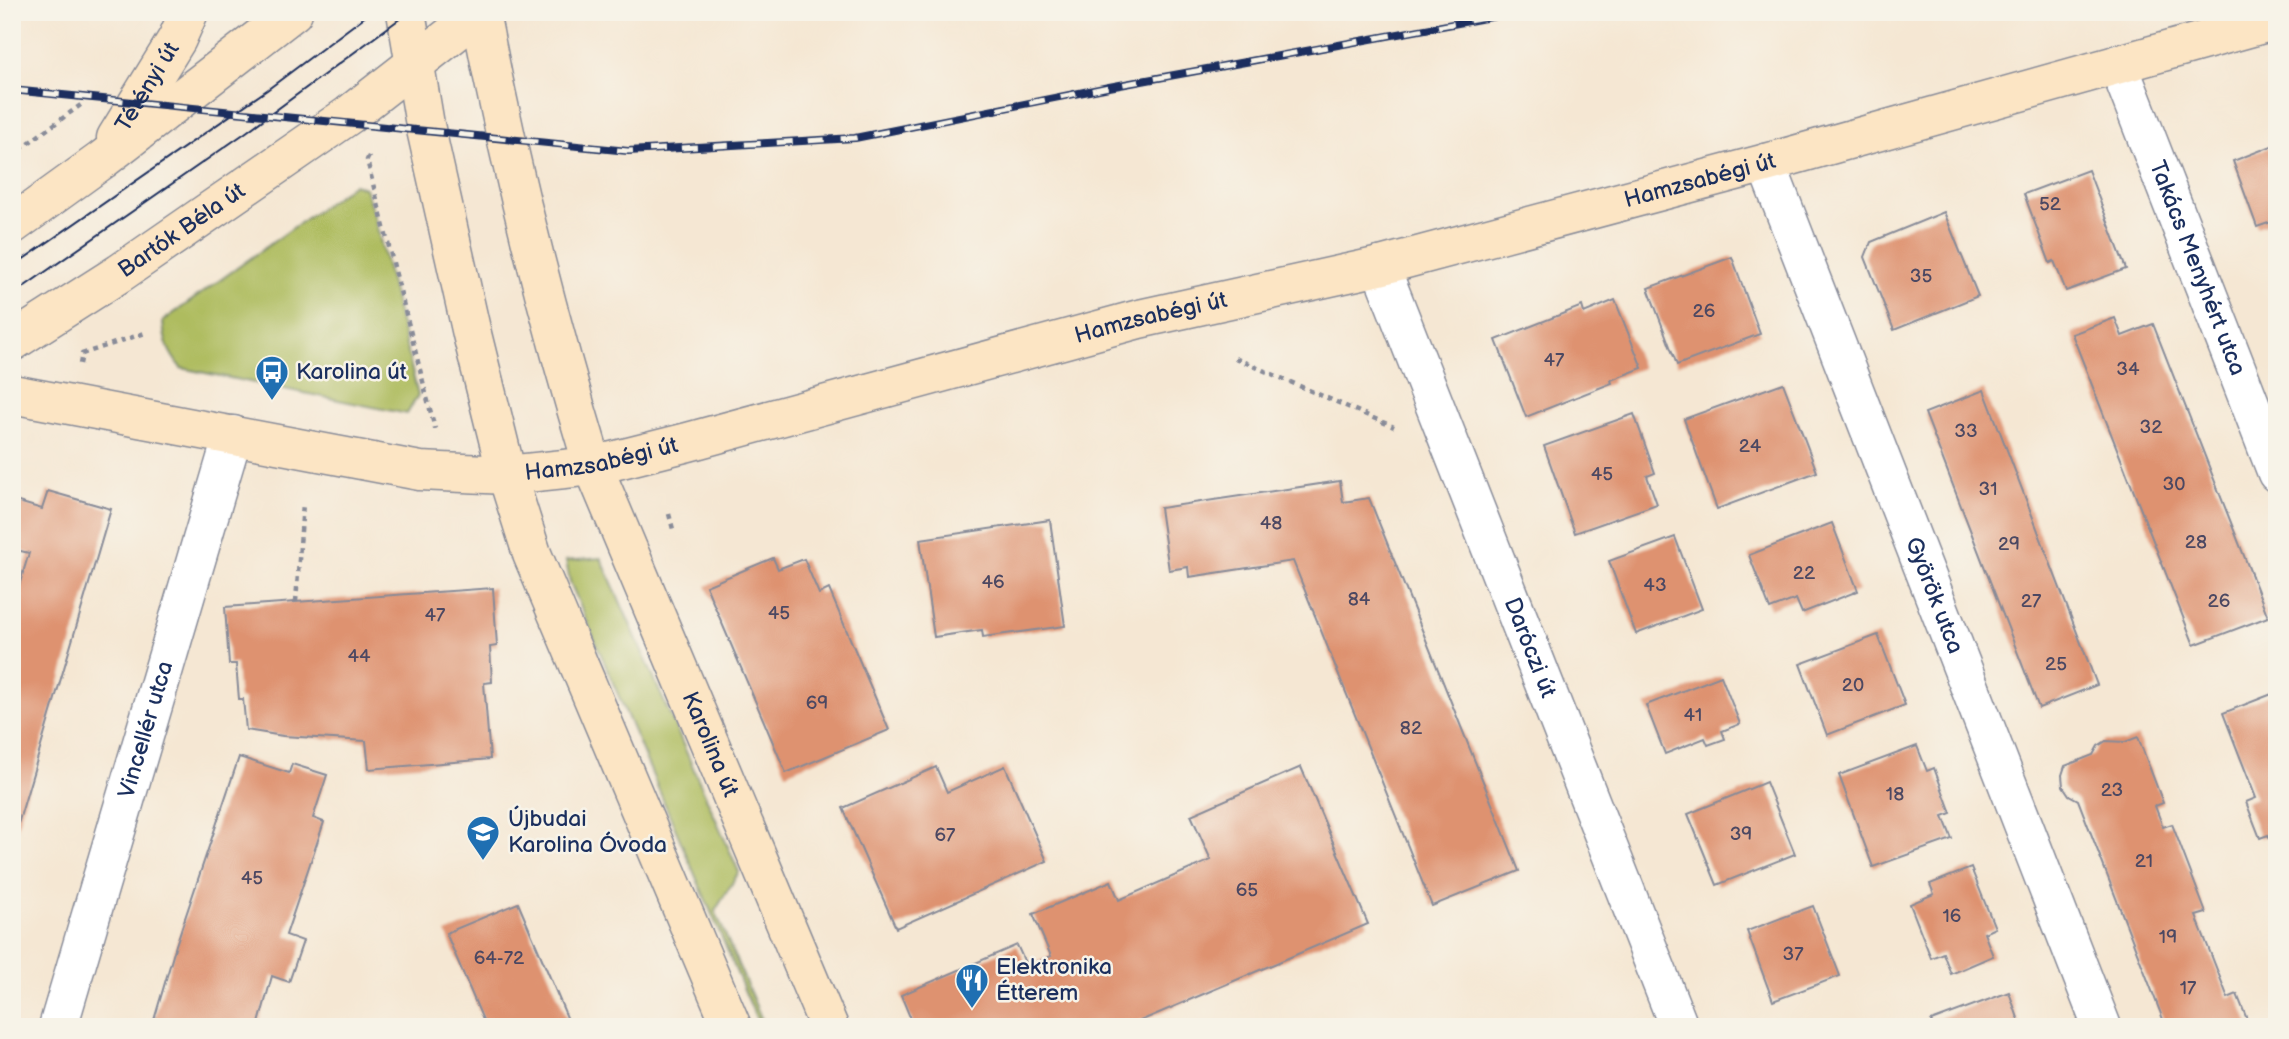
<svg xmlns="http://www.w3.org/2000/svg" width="2289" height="1039" viewBox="0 0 2289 1039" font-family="'Balsamiq Sans',sans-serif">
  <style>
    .green { fill: #aebc5e; stroke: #64765e; stroke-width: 2 }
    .building { fill: #de9270 }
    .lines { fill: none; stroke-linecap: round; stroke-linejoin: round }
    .street-casing { stroke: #888b98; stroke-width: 41 }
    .secondary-casing { stroke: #888b98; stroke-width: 41 }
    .path { stroke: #888b98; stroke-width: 4.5; stroke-dasharray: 5 5; stroke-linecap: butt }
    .street { stroke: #fff; stroke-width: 38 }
    .secondary { stroke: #fce5c4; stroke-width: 38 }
    .tram { stroke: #1b2f5e; stroke-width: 2 }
    .rail-casing { stroke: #1b2f5e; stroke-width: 8 }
    .rail { stroke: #f7f3e8; stroke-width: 5; stroke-dasharray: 16; stroke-linecap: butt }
    .labels { text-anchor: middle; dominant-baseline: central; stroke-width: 5; stroke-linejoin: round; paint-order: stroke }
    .number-label { font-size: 19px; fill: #4c4862 }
    .street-label { font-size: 23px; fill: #1b2f5e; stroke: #f7f3e8 }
    .poi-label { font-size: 23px; fill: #1b2f5e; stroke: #f7f3e8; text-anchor: start }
  </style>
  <rect width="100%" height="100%" fill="#f7f3e8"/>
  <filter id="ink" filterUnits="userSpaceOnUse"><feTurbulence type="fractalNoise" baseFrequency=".0143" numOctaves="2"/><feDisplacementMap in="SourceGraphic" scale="14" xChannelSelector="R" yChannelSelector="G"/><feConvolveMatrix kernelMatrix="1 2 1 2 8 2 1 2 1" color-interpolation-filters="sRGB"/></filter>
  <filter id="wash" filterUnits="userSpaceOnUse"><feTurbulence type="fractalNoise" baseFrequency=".00686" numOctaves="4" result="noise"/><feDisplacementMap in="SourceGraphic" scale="28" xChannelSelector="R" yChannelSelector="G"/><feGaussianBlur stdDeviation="1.57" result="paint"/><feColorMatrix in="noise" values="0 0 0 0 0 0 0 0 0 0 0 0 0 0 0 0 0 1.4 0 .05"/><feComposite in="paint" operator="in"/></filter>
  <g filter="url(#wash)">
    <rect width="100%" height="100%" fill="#f5e7d3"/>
    <!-- green -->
    <g class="green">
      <path d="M354,184L365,188L374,215L418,395L407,414L181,368C168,352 164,341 163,321Z"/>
      <polygon points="601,558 739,872 715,911 765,1027 760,1027 570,582 566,561"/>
    </g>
    <g id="blocks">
      <!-- building -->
      <g class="building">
        <polygon points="2277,144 2277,220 2257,227 2233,161"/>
        <polygon points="2088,170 2126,269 2066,291 2054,261 2050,263 2024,194"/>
        <polygon points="1944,212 1978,296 1894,330 1865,257 1871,242"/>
        <polygon points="1732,257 1760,334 1677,365 1648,288"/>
        <polygon points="1615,300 1642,368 1611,380 1612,383 1526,417 1496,340 1582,306 1584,313"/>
        <polygon points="2115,318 2122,336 2153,324 2268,617 2194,645 2072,334"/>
        <polygon points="1783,383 1817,472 1717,509 1684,419"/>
        <polygon points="1984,390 2097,685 2039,708 1925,413"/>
        <polygon points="1634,414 1655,473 1647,476 1657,504 1575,533 1544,446"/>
        <polygon points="1340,481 1343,502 1369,498 1519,871 1432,906 1293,561 1189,577 1188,567 1169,570 1160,508"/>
        <polygon points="48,491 111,509 13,841 12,609 29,553 12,549 12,500 42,509"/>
        <polygon points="1050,520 1065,626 983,637 982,630 934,637 920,539"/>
        <polygon points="1832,523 1858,591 1802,613 1796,599 1770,609 1749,555"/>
        <polygon points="1675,537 1702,609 1636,634 1609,561"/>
        <polygon points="773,558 778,569 804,559 819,594 829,589 889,730 786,773 706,586"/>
        <polygon points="493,588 497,646 490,647 492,682 484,683 490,759 369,769 366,741 283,736 246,730 243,699 239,699 236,664 229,664 225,607"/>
        <polygon points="1878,635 1905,705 1827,735 1800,664"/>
        <polygon points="1721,676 1740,724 1722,731 1725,739 1708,745 1705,738 1665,754 1646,705"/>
        <polygon points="2277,692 2277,856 2268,835 2260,838 2246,802 2256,798 2223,713"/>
        <polygon points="2138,737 2163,803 2155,806 2163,827 2172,824 2206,913 2196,916 2228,998 2237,994 2250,1027 2166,1027 2078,800 2069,795 2063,786 2062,775 2065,766 2093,755 2098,746 2106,741 2125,742"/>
        <polygon points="1917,746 1927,771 1934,768 1951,813 1943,816 1952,839 1873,867 1839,775"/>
        <polygon points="239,757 289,773 292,764 327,775 313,818 324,822 286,935 303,941 289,982 272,976 258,1027 152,1027 176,945"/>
        <polygon points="1005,766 1047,861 896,928 843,808 936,767 947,792"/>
        <polygon points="1301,767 1368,924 1126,1027 914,1027 901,995 1017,945 1027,967 1051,956 1033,914 1111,881 1119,900 1211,860 1191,815"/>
        <polygon points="1766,782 1795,854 1717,885 1688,814"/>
        <polygon points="1971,868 1995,928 1984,933 1993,956 1951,974 1943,953 1931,958 1910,904 1934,894 1930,884"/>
        <polygon points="518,903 552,982 571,1027 486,1027 446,933"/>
        <polygon points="1813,906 1840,976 1773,1001 1747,931"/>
        <polygon points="2009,992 2021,1027 1933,1027 1931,1021"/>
      </g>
    </g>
  </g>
  <g filter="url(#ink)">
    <use href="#blocks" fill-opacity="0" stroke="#888b98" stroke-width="2"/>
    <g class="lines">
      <defs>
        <g id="street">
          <path id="s1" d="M2118,64L2277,473"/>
          <path id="s2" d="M1766,163L2102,1027"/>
          <path id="s3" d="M1380,266L1679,1027"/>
          <path id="s4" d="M58,1027L233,435"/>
        </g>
        <g id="secondary">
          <polyline points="406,12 425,125 472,334 507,475 532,554 732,1027"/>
          <path id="s5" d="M480,12C509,165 548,317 593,466L829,1027"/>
          <path id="s6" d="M116,138L177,39L189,12"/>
          <polyline points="12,225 102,160 293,12"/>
          <path id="s7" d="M12,342L120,273L349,115L481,12"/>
          <path id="s8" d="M12,394L420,471L507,475L593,466L688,442L1139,319L1380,266L1766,163L2277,20"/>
        </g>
      </defs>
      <!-- street casing -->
      <use href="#street" class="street-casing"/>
      <!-- secondary casing -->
      <use href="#secondary" class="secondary-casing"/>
      <!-- path -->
      <g class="path">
        <polyline points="12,155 82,104"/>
        <polyline points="369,156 367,160 435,429"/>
        <polyline points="1235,358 1394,427"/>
        <polyline points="80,364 82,354 148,332"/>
        <polyline points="669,514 674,533"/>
        <polyline points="296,602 303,503"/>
      </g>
      <!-- street -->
      <use href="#street" class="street"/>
      <!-- secondary -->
      <use href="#secondary" class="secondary"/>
      <!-- tram -->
      <g class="tram">
        <polyline points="12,267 267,90 371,12"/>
        <polyline points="12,295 245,133 409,12"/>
      </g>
      <defs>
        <polyline id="rail" points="12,90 628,151 855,138 1109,87 1518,12"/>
      </defs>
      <!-- rail casing -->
      <use href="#rail" class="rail-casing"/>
      <!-- rail -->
      <use href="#rail" class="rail"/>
    </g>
  </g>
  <!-- icons -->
  <defs>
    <symbol id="bus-pin" viewBox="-11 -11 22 30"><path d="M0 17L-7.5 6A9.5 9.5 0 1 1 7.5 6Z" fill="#1f6fb2" stroke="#f7f3e8"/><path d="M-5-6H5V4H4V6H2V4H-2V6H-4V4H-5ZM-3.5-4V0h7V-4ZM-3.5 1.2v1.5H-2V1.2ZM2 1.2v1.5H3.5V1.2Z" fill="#fff"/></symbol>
    <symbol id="school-pin" viewBox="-11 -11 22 30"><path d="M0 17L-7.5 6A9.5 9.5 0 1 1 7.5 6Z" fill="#1f6fb2" stroke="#f7f3e8"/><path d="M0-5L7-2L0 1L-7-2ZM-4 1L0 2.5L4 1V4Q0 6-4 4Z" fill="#fff"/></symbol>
    <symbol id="restaurant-pin" viewBox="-11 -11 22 30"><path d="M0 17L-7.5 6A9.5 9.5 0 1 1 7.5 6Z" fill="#1f6fb2" stroke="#f7f3e8"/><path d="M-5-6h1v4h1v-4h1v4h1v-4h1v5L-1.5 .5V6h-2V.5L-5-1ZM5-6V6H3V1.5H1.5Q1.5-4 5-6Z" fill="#fff"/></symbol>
  </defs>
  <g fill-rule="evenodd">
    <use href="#bus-pin" x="253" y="353" width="38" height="52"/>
    <use href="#school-pin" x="464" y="813" width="38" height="52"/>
    <use href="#restaurant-pin" x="953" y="961" width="38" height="52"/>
  </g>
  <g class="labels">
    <!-- number labels -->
    <g class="number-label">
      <text x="2050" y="204">52</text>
      <text x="1921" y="276">35</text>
      <text x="1704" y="311">26</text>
      <text x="1554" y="360">47</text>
      <text x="2128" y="369">34</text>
      <text x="2151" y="427">32</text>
      <text x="1966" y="431">33</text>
      <text x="1750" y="446">24</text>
      <text x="1602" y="474">45</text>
      <text x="2174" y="484">30</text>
      <text x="1988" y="489">31</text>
      <text x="1271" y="523">48</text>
      <text x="2196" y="542">28</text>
      <text x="2009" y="544">29</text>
      <text x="1804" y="573">22</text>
      <text x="993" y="582">46</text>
      <text x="1655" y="585">43</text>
      <text x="1359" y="599">84</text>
      <text x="2031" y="601">27</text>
      <text x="2219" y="601">26</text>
      <text x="779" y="613">45</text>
      <text x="435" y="615">47</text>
      <text x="359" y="656">44</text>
      <text x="2056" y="664">25</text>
      <text x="1853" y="685">20</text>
      <text x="817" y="703">69</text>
      <text x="1693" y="715">41</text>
      <text x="1411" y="728">82</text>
      <text x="2112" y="790">23</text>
      <text x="1895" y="794">18</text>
      <text x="1741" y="834">39</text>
      <text x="945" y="835">67</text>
      <text x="2144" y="861">21</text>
      <text x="252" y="878">45</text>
      <text x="1247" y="890">65</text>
      <text x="1952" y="916">16</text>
      <text x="2168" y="937">19</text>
      <text x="1793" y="954">37</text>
      <text x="499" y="958">64-72</text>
      <text x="2188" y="988">17</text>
    </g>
    <!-- street labels -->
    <g class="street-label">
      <text stroke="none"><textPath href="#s6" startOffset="60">Tétényi út</textPath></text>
      <text stroke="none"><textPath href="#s8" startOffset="1732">Hamzsabégi út</textPath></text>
      <text stroke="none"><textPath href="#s7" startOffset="203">Bartók Béla út</textPath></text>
      <text stroke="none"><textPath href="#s1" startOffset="219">Takács Menyhért utca</textPath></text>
      <text stroke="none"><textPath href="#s8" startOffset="1166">Hamzsabégi út</textPath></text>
      <text stroke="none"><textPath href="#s8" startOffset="598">Hamzsabégi út</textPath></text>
      <text stroke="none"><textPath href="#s2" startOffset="464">Györök utca</textPath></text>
      <text stroke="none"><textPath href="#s3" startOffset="410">Daróczi út</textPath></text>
      <text stroke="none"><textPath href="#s4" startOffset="310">Vincellér utca</textPath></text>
      <text stroke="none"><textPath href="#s5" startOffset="770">Karolina út</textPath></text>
    </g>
    <!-- poi labels -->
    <g class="poi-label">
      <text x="296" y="372">Karolina út</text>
      <text x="508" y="819">Újbudai<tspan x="508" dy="26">Karolina Óvoda</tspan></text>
      <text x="996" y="967">Elektronika<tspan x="996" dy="26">Étterem</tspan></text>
    </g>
  </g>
  <!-- margin -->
  <rect width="2289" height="1039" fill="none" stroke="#f7f3e8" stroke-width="42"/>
</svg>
